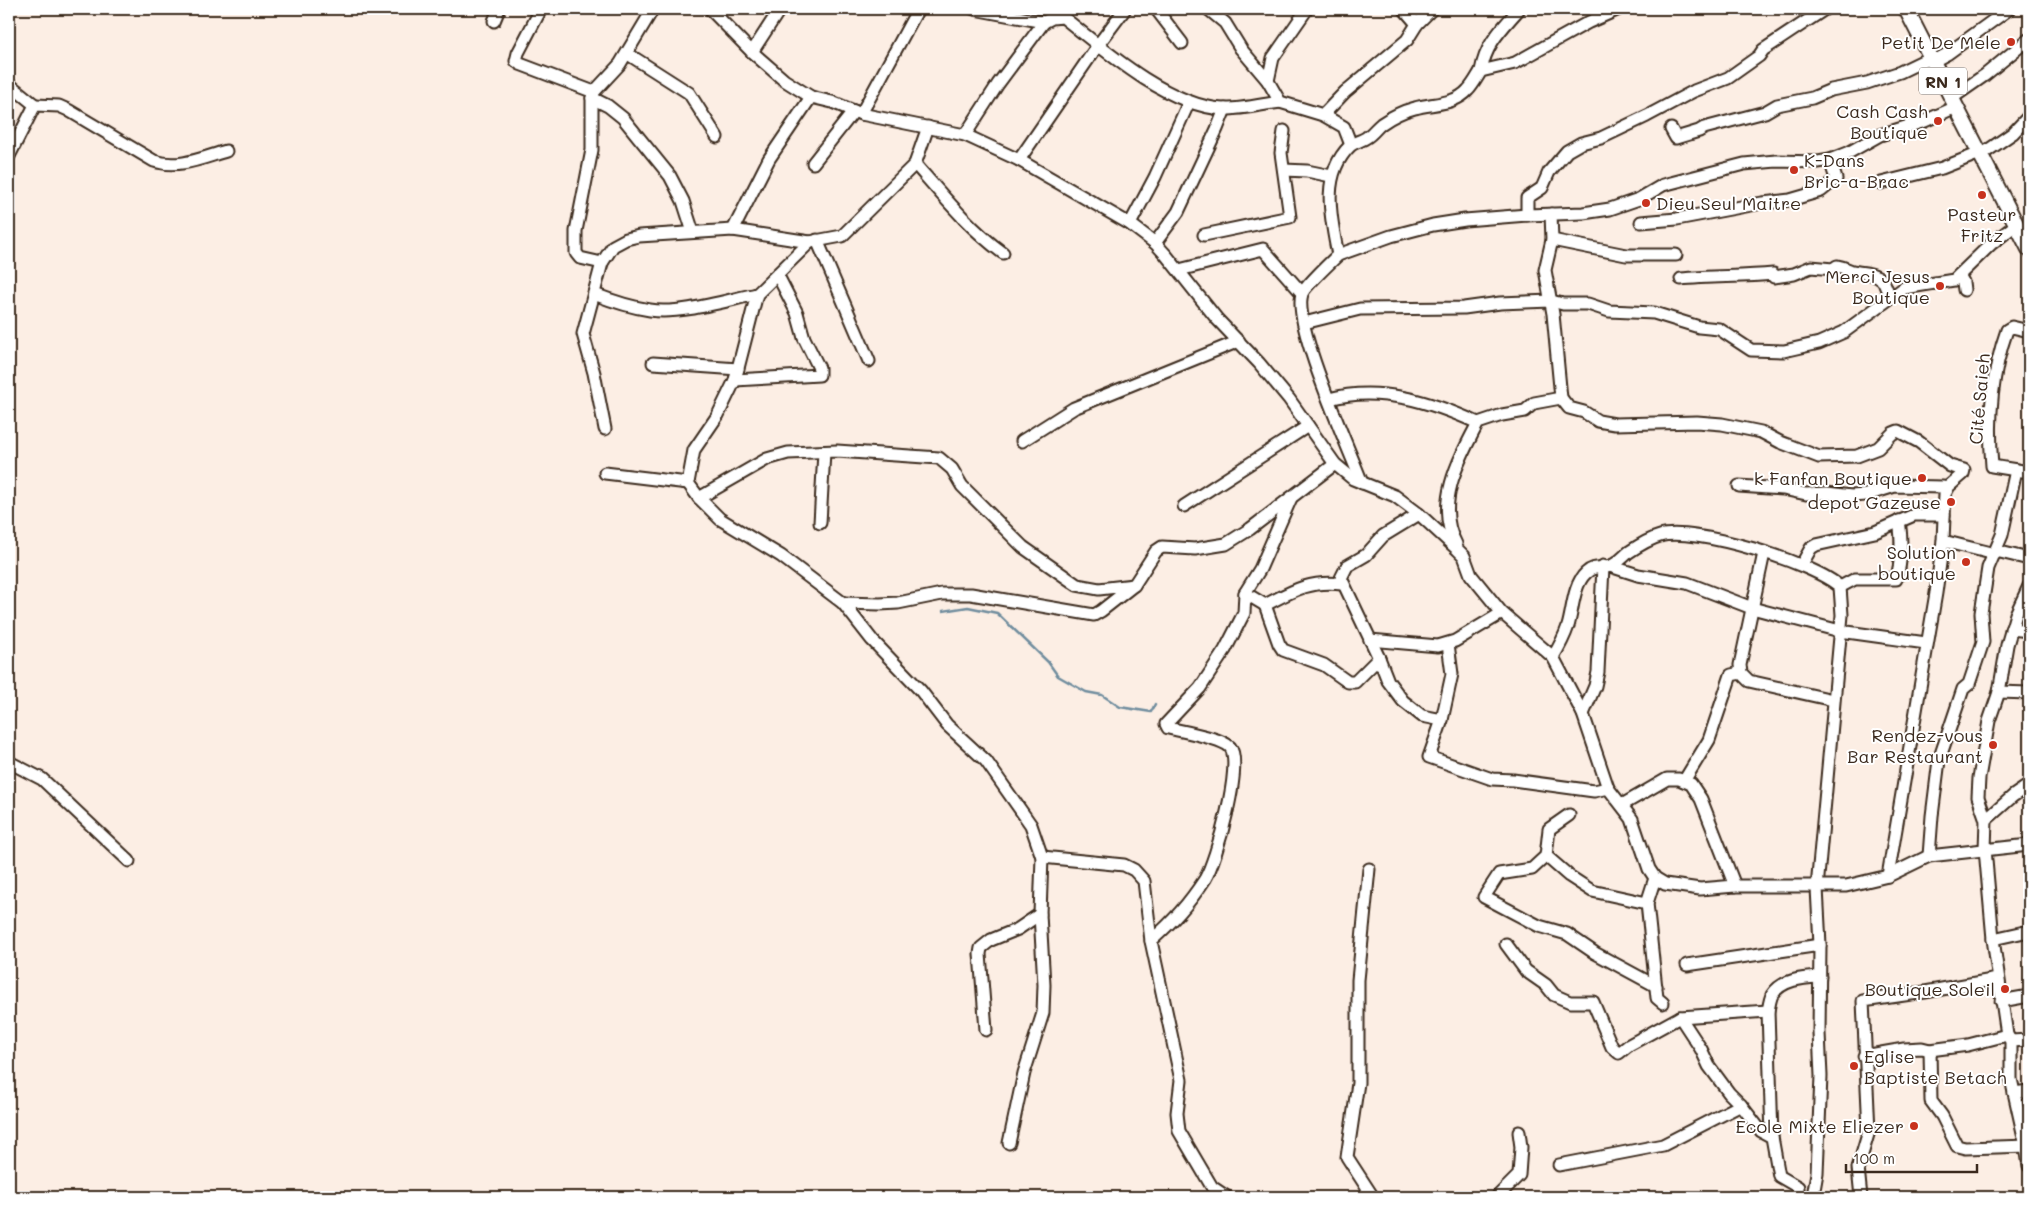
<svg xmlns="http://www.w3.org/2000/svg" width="2038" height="1206" viewBox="0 0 2038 1206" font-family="Mali,sans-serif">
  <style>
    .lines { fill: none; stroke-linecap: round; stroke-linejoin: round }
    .stream { stroke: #708d9e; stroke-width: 2.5 }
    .minor-casing { stroke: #3b2a1e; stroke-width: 15 }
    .major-casing { stroke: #3b2a1e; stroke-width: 18 }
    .minor { stroke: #fff; stroke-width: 11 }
    .major { stroke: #fff; stroke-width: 14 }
    .poi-dot { fill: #c8321e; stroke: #fff; stroke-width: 2 }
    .labels { text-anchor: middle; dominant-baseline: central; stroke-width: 4; stroke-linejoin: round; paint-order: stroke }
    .shield { fill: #fff; stroke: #766a62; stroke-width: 1 }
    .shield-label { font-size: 16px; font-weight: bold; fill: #3b2a1e }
    .poi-label { font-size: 18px; fill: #3b2a1e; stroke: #fff; text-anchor: end }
    .street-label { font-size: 18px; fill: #3b2a1e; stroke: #fff }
  </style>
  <rect width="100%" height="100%" fill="#fceee4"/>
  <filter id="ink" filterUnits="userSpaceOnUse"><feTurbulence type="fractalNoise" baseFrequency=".02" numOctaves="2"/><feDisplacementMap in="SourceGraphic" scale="10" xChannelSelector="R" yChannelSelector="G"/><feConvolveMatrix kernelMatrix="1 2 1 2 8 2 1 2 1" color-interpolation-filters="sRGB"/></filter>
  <g filter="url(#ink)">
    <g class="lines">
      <!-- stream -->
      <g class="stream">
        <polyline points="1988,184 2007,221"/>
        <polyline points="2024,252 2029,262"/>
        <polyline points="943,611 968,607 997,613 1048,662 1058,676 1086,692 1102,695 1120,707 1151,712 1155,704"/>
      </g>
      <defs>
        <g id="minor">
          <polyline points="541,9 518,53 516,61 520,64 594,92"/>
          <polyline points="710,9 752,52 784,80 811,97 832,102 861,114 965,135 1019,160 1130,224 1155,243 1166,255 1217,319 1259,363 1289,399 1335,464 1353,479 1395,496 1419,514 1458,550 1464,556 1471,575 1502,613 1553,657 1583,714 1608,788 1632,819 1649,869 1655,878 1665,884 1700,889 1735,886 1846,886 1888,876 1929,856 2029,845"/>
          <path d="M974,9L1044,22L1052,18L1063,17C1105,51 1168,106 1223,109C1239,110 1264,104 1280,102"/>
          <polyline points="1156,9 1182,43"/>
          <polyline points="1208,9 1225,23 1241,49 1268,81"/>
          <polyline points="1307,9 1273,58 1268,81 1280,102 1323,115 1344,127 1351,145"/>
          <polyline points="1404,9 1417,24"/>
          <polyline points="494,21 499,9"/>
          <polyline points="752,52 780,9"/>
          <polyline points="628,54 689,93 717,137"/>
          <polyline points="1934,61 1947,54 2009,9"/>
          <path d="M1481,71C1486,43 1501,30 1519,9"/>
          <polyline points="9,84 35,105"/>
          <polyline points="592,98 608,106 623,118 670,176 683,201 693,232"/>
          <polyline points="1952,98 1985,75 2029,39"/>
          <polyline points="861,114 918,9"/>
          <polyline points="1323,115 1345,92 1407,40 1417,24 1432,9"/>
          <polyline points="1671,129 1676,138 1699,131 1704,128 1765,112 1777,105 1812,98 1831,90 1867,83 1900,72 1931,57"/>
          <polyline points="965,135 998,84 1044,22"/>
          <polyline points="1981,155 2013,133 2029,116"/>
          <path d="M9,156L35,105L59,106L68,110L154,161C178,169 202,158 226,151"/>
          <polyline points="1019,160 1098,45 1125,9"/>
          <polyline points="813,163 854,111"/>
          <path d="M915,164C943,196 969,228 1003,253"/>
          <polyline points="1284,170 1307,171 1331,176"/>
          <polyline points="1881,183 1942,168 1980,153"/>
          <polyline points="1527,215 1527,198 1542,188 1549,172 1567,151 1581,143 1601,138 1647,116 1694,91 1728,78 1759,56 1763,50 1825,9"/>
          <polyline points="1641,222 1677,219 1762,203 1790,200 1821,191 1836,179 1830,160"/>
          <polyline points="1130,224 1155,177 1189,102"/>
          <polyline points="733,230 769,159 811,97"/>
          <polyline points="1204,235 1290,217 1281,153 1284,131"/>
          <polyline points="817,240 869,361"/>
          <polyline points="1552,240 1626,255 1676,255"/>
          <polyline points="810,242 757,294 735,380 718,415 694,450 688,483 699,498 720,519 781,556 843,603 872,640 921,691 947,725 986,761 1031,825 1042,857 1040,914 1044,985 1043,1013 1024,1073 1009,1143"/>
          <polyline points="1155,243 1178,212 1217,129 1225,109"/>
          <polyline points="1338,255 1391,236 1433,225 1465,220 1527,215 1583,213 1610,209 1639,199 1663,185 1744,164 1776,161 1818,162 1830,160 1848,153 1880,135 1925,121 1956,107"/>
          <polyline points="602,263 580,258 576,253 576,231 592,150 592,98 594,92 620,64 653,9"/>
          <polyline points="1179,270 1263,249 1302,293"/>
          <polyline points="1959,275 1963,282 1964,290"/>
          <path d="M1681,279C1711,276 1742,277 1773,274L1774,277L1794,274L1811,267L1833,269L1837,266C1843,267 1847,269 1852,271C1863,273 1873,272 1882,280C1886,284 1886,291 1891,297"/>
          <path d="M594,294C612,301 630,307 650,310C680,315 727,300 757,294"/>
          <polyline points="1304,323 1360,309 1464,308 1500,303 1551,301 1563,304 1588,304 1609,311 1654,313 1699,327 1719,329 1751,350 1784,351 1819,343 1844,332 1904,288 1954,280 1991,244 2017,224"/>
          <path d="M2029,331L2012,327L2007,330C1992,372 1988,421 1992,466L2029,472"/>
          <polyline points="653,363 738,369"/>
          <polyline points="735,380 819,375 819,368 804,338 797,313 778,276"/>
          <polyline points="1561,398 1569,408 1584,412 1598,421 1615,424 1697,422 1722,424 1761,432 1780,442 1819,457 1857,456 1878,448 1893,433 1898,431 1919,442 1950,466 1964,470 1963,474 1949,486 1945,494 1943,541 1936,593 1888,876"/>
          <path d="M1329,399C1379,385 1432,402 1478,423"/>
          <polyline points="605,429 594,373 583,334 602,263 613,246 626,239 639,236 733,230 810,242 842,236 915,164 928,127"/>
          <polyline points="1022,441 1074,408 1239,341"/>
          <polyline points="605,473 688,483"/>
          <path d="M1362,483C1349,448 1292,324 1302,294C1304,287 1331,262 1338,255C1331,219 1320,175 1350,146C1354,142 1362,141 1367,137C1372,134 1376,128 1381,124C1391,117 1403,111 1415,108C1432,103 1455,105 1468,90C1473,85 1477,77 1481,71L1515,63L1589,22L1619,9"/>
          <polyline points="1739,486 1783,489 1806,494 1827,493 1851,496 1866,495 1895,486 1943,487 1947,489"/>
          <polyline points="699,498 767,459 788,453 837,451 939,458 952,469 962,486 1023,547 1077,585 1099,589 1134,585"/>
          <polyline points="1184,506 1308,426"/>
          <polyline points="1419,514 1383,536 1366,555 1347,566 1341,578 1379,658 1388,681 1403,701 1422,716 1442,720"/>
          <polyline points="820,523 824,452"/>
          <polyline points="1943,541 1995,554"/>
          <path d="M1456,544C1434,504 1459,459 1478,423L1502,415L1525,411L1534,403L1561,398L1553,314L1545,270L1552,240L1551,214"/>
          <polyline points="1996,551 2029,559"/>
          <polyline points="1764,553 1740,665 1741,673 1749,681 1833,700"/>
          <polyline points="1802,564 1811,548 1816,545 1875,532 1914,515 1944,515"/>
          <polyline points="1610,566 1638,575 1687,583 1752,608 1840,631 1926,643"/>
          <polyline points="2029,586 2016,614 2007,645 1999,692 1989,721 1979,778 1978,797 1986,820 1985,849 1993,939 2007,1035 2011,1041 2011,1079 2026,1146 2029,1166"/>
          <path d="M1840,587L1855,579H1896C1902,563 1902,538 1899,521"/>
          <path d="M1245,593L1265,605C1292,591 1310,580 1342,584"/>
          <polyline points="843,603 880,604 898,603 942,594 971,594 1094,615 1101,611 1134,585 1156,551 1162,547 1195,549 1226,544 1250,529 1335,464"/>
          <polyline points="1265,605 1279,644 1283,650 1324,665 1348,682 1355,682 1379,658"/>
          <polyline points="2011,629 2029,631"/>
          <polyline points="1370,640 1438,646 1455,641 1502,613"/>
          <polyline points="1448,644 1452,674 1442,720 1429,757 1492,779 1513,780 1594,791 1608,788"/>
          <path d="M1553,657C1559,647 1564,638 1568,626C1573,610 1573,585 1586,573C1594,565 1602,569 1611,566C1618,563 1624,556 1629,552C1638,546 1649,539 1660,536C1693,526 1815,563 1840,587L1842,615L1817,888L1820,945L1819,1033L1821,1076L1817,1173L1814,1190"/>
          <polyline points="1999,692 2029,693"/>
          <polyline points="1583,714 1595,686 1598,672 1603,566"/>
          <polyline points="9,762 42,779 129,861"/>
          <polyline points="1684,781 1709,740 1731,675 1741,673"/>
          <polyline points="1622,805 1667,779 1679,779 1691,784 1701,799 1735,886"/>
          <polyline points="1569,815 1549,829 1546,856 1532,869 1499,874 1484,897 1539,926 1567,934 1595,953 1656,986"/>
          <polyline points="1986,820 2013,796 2029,785"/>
          <polyline points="1546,856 1569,876 1592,891 1647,903"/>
          <polyline points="1929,856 1932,816 1939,760 1963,689 1969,684 1983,642 1981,613 1988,568 2002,535 2016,470"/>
          <polyline points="1042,857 1124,865 1134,870 1144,881 1151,941 1181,1080 1177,1113 1179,1131 1212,1187 1227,1197"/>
          <polyline points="1369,869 1358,980 1358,1083 1347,1157 1373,1197"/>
          <polyline points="1655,878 1647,903 1657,998 1663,1003"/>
          <polyline points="1993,939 2029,931"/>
          <path d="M1151,941C1174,920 1188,905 1205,879C1216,861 1244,763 1230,747C1222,738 1181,731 1168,728L1166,724L1200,688L1225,650L1244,613L1245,593L1260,569L1291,498"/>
          <polyline points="1506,944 1526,971 1546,985 1554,995 1570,1002 1593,1002 1612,1047 1619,1053 1629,1045 1680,1017 1768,1011"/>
          <polyline points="1687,965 1820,945"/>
          <polyline points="2001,1001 2029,996"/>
          <polyline points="1680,1017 1701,1049 1709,1066 1729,1093 1741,1105 1761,1131 1772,1137 1779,1176 1798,1187 1798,1197"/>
          <polyline points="986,1030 980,954 981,948 991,940 1018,929 1040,914"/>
          <polyline points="2011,1041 2029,1040"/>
          <polyline points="1930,1050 1931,1101 1942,1116 1957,1146 1965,1148 2029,1146"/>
          <polyline points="1864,1056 1904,1049 1922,1048 1930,1050 1968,1045 2007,1035"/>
          <polyline points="2014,1093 2029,1091"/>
          <path d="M1772,1137L1768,1011C1769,1006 1770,999 1772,995C1782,979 1803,978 1820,977"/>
          <polyline points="1559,1165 1663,1145 1741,1105"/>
          <polyline points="1497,1197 1519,1175 1521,1147 1519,1132"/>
          <polyline points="1861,1197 1858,1168 1869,1131 1863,1001 1925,992 1998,979"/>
        </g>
        <polyline id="major" points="1906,9 2029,249"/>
      </defs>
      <!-- minor casing -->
      <use href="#minor" class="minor-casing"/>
      <!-- major casing -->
      <use href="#major" class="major-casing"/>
      <!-- minor -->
      <use href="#minor" class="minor"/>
      <!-- major -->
      <use href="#major" class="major"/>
    </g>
  </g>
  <!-- markers -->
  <g class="poi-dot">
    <circle cx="2011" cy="42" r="5"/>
    <circle cx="1938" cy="121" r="5"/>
    <circle cx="1794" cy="170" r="5"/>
    <circle cx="1982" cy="195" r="5"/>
    <circle cx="1646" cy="203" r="5"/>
    <circle cx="1940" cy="286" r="5"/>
    <circle cx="1922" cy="478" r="5"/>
    <circle cx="1951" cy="502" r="5"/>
    <circle cx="1966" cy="562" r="5"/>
    <circle cx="1993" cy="745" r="5"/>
    <circle cx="2005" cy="989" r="5"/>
    <circle cx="1854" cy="1066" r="5"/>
    <circle cx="1914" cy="1126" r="5"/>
  </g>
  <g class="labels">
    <!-- shield labels -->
    <rect class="shield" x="1919" y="67.5" width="48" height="27" rx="4"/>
    <g class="shield-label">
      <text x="1943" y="81">RN 1</text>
    </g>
    <!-- poi labels -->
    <g class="poi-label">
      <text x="2001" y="42">Petit De Mele</text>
      <text x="1928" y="111">Cash Cash<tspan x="1928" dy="21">Boutique</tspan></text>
      <text x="1804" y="160" text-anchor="start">K-Dans<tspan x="1804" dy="21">Bric-a-Brac</tspan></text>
      <text x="1656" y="203" text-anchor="start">Dieu Seul Maitre</text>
      <text x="1982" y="214" text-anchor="middle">Pasteur<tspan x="1982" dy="21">Fritz</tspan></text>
      <text x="1930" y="276">Merci Jesus<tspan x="1930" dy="21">Boutique</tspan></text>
      <text x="1912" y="478">k Fanfan Boutique</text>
      <text x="1941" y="502">depot Gazeuse</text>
      <text x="1956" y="552">Solution<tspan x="1956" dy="21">boutique</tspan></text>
      <text x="1983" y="735">Rendez-vous<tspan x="1983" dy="21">Bar Restaurant</tspan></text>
      <text x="1995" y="989">B0utique Soleil</text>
      <text x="1864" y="1056" text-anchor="start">Eglise<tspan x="1864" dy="21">Baptiste Betach</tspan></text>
      <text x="1904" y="1126">Ecole Mixte Eliezer</text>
    </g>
    <!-- street labels -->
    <g class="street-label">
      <text transform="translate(1979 399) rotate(-85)">Cité Saieh</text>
    </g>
  </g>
  <!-- margin -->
  <rect width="2038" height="1206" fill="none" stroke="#fff" stroke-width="30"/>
  <rect x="15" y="15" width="2008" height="1176" fill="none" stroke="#3b2a1e" stroke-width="2" filter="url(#ink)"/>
  <!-- scale -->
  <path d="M1846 1164v8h131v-8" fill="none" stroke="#3b2a1e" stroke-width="2.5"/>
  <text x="1853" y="1164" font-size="15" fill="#3b2a1e" stroke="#ffffff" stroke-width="4" paint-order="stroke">100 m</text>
</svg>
